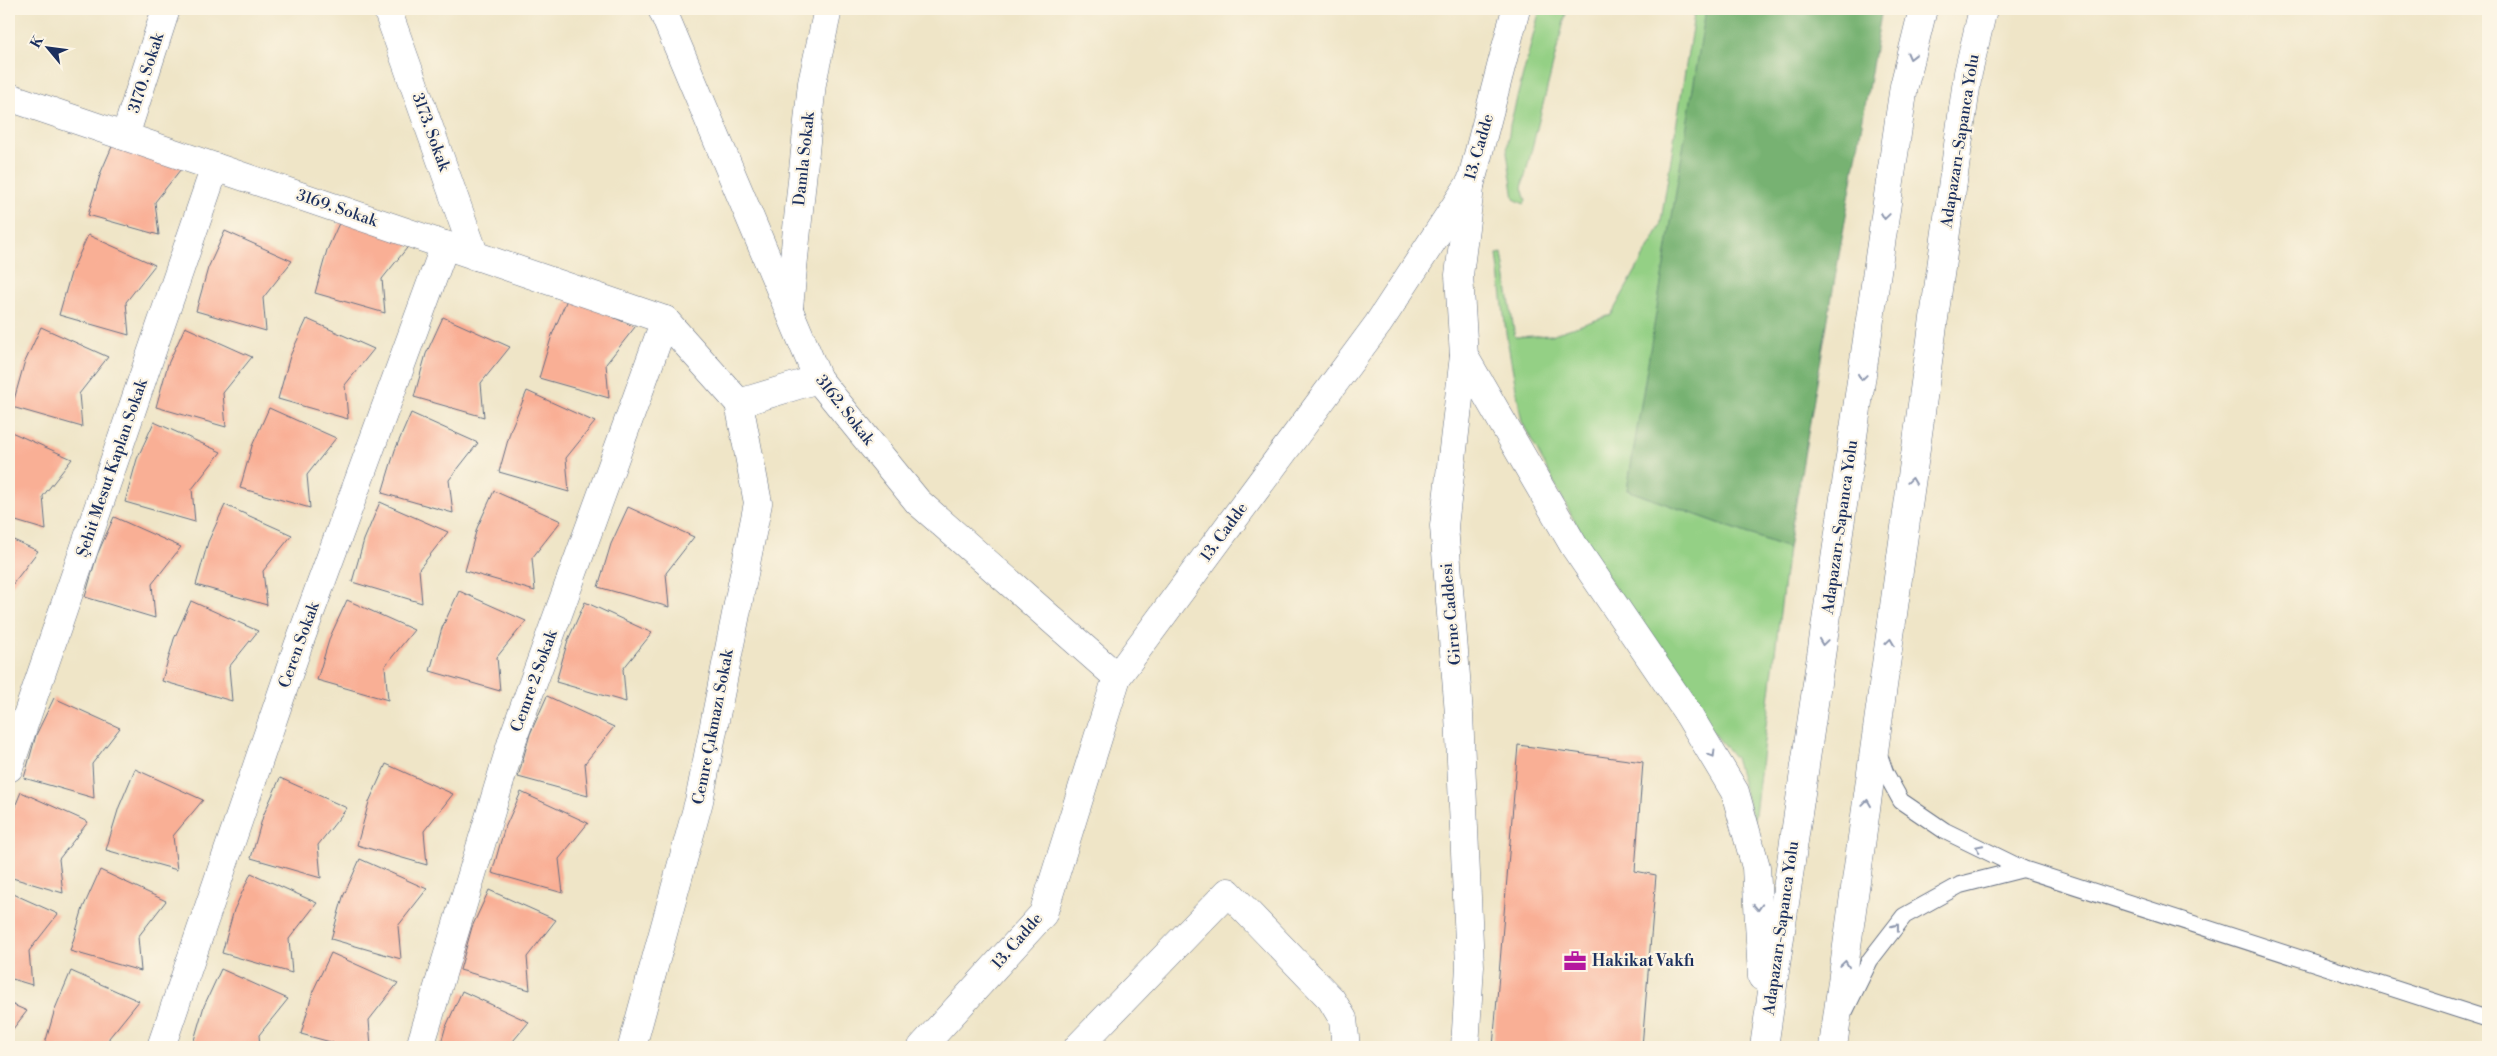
<svg xmlns="http://www.w3.org/2000/svg" width="2497" height="1056" viewBox="0 0 2497 1056" font-family="'Libre Bodoni',serif">
  <style>
    .green { fill: #94d085; stroke: #588072 }
    .forest { fill: #77b272; stroke: #497068 }
    .building { fill: #f9af95 }
    .lines { fill: none; stroke-linecap: round; stroke-linejoin: round }
    .lane-casing { stroke: #656f83; stroke-width: 18 }
    .street-casing { stroke: #656f83; stroke-width: 29 }
    .secondary-casing { stroke: #656f83; stroke-width: 29 }
    .primary-casing { stroke: #656f83; stroke-width: 29 }
    .lane { stroke: #fff; stroke-width: 16 }
    .street { stroke: #fff; stroke-width: 28 }
    .secondary { stroke: #fff; stroke-width: 28 }
    .primary { stroke: #fff; stroke-width: 28 }
    .oneway { stroke: #8d97ae }
    .labels { text-anchor: middle; dominant-baseline: central; stroke-width: 4.5; stroke-linejoin: round; paint-order: stroke }
    .street-label { font-size: 16px; fill: #1b2f5e; stroke: #fcf5e5 }
    .poi-label { font-size: 16px; font-weight: bold; fill: #1b2f5e; stroke: #fcf5e5; text-anchor: start }
  </style>
  <rect width="100%" height="100%" fill="#fcf5e5"/>
  <filter id="ink" filterUnits="userSpaceOnUse"><feTurbulence type="fractalNoise" baseFrequency=".02" numOctaves="2"/><feDisplacementMap in="SourceGraphic" scale="10" xChannelSelector="R" yChannelSelector="G"/><feConvolveMatrix kernelMatrix="1 2 1 2 8 2 1 2 1" color-interpolation-filters="sRGB"/></filter>
  <filter id="wash" filterUnits="userSpaceOnUse"><feTurbulence type="fractalNoise" baseFrequency=".0096" numOctaves="4" result="noise"/><feDisplacementMap in="SourceGraphic" scale="20" xChannelSelector="R" yChannelSelector="G"/><feGaussianBlur stdDeviation="1.12" result="paint"/><feColorMatrix in="noise" values="0 0 0 0 0 0 0 0 0 0 0 0 0 0 0 0 0 1.4 0 .05"/><feComposite in="paint" operator="in"/></filter>
  <g filter="url(#wash)">
    <rect width="100%" height="100%" fill="#efe5c7"/>
    <!-- green -->
    <g class="green">
      <polygon points="1540,9 1567,9 1522,188 1526,201 1524,204 1514,199 1507,152 1510,125"/>
      <polygon points="1695,9 1709,9 1627,490 1788,548 1754,822 1735,758 1700,717 1640,629 1575,522 1522,422 1506,333 1497,254 1502,253 1515,337 1551,335 1611,315 1660,227"/>
    </g>
    <!-- forest -->
    <polygon class="forest" points="1706,9 1882,9 1788,548 1627,490"/>
    <g id="blocks">
      <!-- building -->
      <g class="building">
        <polygon points="117,135 184,165 155,202 159,235 88,215 101,172"/>
        <polygon points="344,212 411,243 382,279 385,313 315,293 327,250"/>
        <polygon points="225,231 292,261 263,298 266,331 196,311 208,268"/>
        <polygon points="88,235 155,265 126,302 129,335 59,315 71,273"/>
        <polygon points="568,297 635,327 606,364 609,398 539,378 552,335"/>
        <polygon points="443,317 510,347 481,383 484,417 414,397 426,354"/>
        <polygon points="307,319 374,349 345,385 348,419 278,399 290,356"/>
        <polygon points="41,327 108,357 79,394 82,427 12,407 24,364"/>
        <polygon points="185,327 252,357 223,393 226,427 156,407 168,364"/>
        <polygon points="527,391 595,422 566,458 569,492 499,472 511,429"/>
        <polygon points="269,408 336,438 307,475 310,508 240,488 252,446"/>
        <polygon points="411,413 478,443 449,480 453,513 382,493 395,450"/>
        <polygon points="154,422 221,452 192,489 195,522 125,502 137,459"/>
        <polygon points="9,431 72,459 43,496 46,530 9,519"/>
        <polygon points="494,491 561,521 532,558 535,591 465,571 477,528"/>
        <polygon points="380,502 448,532 419,569 422,603 352,582 364,540"/>
        <polygon points="225,505 292,535 263,571 267,605 196,585 208,542"/>
        <polygon points="628,507 694,537 666,573 669,607 598,587 611,544"/>
        <polygon points="114,517 181,547 152,584 155,618 85,597 97,555"/>
        <polygon points="9,538 38,551 9,589"/>
        <polygon points="459,591 526,621 497,657 500,691 430,671 442,628"/>
        <polygon points="9,596 10,596 12,622 9,621"/>
        <polygon points="347,600 414,630 385,666 388,700 317,680 330,637"/>
        <polygon points="191,601 258,631 229,667 232,701 162,681 174,639"/>
        <polygon points="585,602 652,633 623,669 626,702 556,682 568,640"/>
        <polygon points="547,696 614,727 585,763 588,796 518,777 530,734"/>
        <polygon points="54,698 120,728 92,764 94,798 24,778 36,735"/>
        <polygon points="1518,745 1643,762 1635,871 1656,875 1642,1047 1493,1047"/>
        <polygon points="386,764 453,794 424,831 427,865 357,845 369,802"/>
        <polygon points="135,769 203,800 173,836 177,870 106,850 119,807"/>
        <polygon points="280,778 347,808 318,845 321,878 251,858 263,816"/>
        <polygon points="21,792 88,822 59,859 63,893 9,877 9,821"/>
        <polygon points="521,792 588,823 559,859 563,893 492,873 504,830"/>
        <polygon points="360,859 427,889 398,926 401,959 331,939 343,897"/>
        <polygon points="100,870 166,901 138,937 141,971 70,951 83,908"/>
        <polygon points="251,873 317,903 289,939 292,973 222,953 234,910"/>
        <polygon points="489,890 556,920 527,957 530,990 460,970 472,927"/>
        <polygon points="9,892 58,914 29,951 32,985 9,978"/>
        <polygon points="331,953 398,983 369,1020 371,1047 349,1047 301,1034 313,991"/>
        <polygon points="221,969 288,999 259,1035 260,1047 192,1047 204,1006"/>
        <polygon points="71,971 139,1001 109,1038 110,1047 44,1047 55,1009"/>
        <polygon points="462,991 529,1022 508,1047 440,1047 445,1029"/>
        <polygon points="9,1003 27,1011 9,1034"/>
      </g>
    </g>
  </g>
  <g filter="url(#ink)">
    <use href="#blocks" fill-opacity="0" stroke="#656f83" stroke-width="1"/>
    <g class="lines">
      <defs>
        <g id="lane">
          <polyline points="1878,752 1885,772 1901,801 1945,831 2023,869 2488,1019"/>
          <polyline points="1845,1011 1870,960 1904,916 1960,885 2023,869"/>
        </g>
        <g id="street">
          <polyline points="387,9 475,256"/>
          <polyline points="662,9 818,379 918,502 1117,677"/>
          <polyline points="9,97 665,320 739,403 818,379"/>
          <polyline points="125,136 166,9"/>
          <polyline points="789,307 812,83 828,9"/>
          <polyline points="9,768 215,167"/>
          <polyline points="161,1047 298,646 445,245"/>
          <polyline points="420,1047 513,738 665,320"/>
          <polyline points="632,1047 699,801 758,503 739,403"/>
          <polyline points="1078,1047 1228,892 1331,999 1343,1019 1346,1047"/>
        </g>
        <g id="secondary">
          <polyline points="1464,356 1574,546 1687,712"/>
          <polyline points="922,1047 1043,914 1117,677 1378,324 1471,182 1516,9"/>
          <polyline points="1465,1047 1470,966 1459,714 1444,526 1464,356 1459,275 1470,188"/>
        </g>
        <g id="primary">
          <polyline points="1687,712 1735,792 1756,867 1762,977"/>
          <polyline points="1764,1047 1904,86 1923,9"/>
          <polyline points="1833,1047 1968,73 1983,9"/>
        </g>
      </defs>
      <!-- lane casing -->
      <use href="#lane" class="lane-casing"/>
      <!-- street casing -->
      <use href="#street" class="street-casing"/>
      <!-- secondary casing -->
      <use href="#secondary" class="secondary-casing"/>
      <!-- primary casing -->
      <use href="#primary" class="primary-casing"/>
      <!-- lane -->
      <use href="#lane" class="lane"/>
      <!-- street -->
      <use href="#street" class="street"/>
      <!-- secondary -->
      <use href="#secondary" class="secondary"/>
      <!-- primary -->
      <use href="#primary" class="primary"/>
    </g>
    <!-- one-way arrows -->
    <defs><path id="oneway-chevron" d="M-2-3.5L2.5 0L-2 3.5" fill="none" stroke-width="1.6" stroke-linecap="round" stroke-linejoin="round" transform="scale(1.25)"/></defs>
    <g class="oneway">
      <use href="#oneway-chevron" transform="translate(1911 56) rotate(104)"/>
      <use href="#oneway-chevron" transform="translate(1885 216) rotate(98)"/>
      <use href="#oneway-chevron" transform="translate(1862 377) rotate(98)"/>
      <use href="#oneway-chevron" transform="translate(1912 481) rotate(-82)"/>
      <use href="#oneway-chevron" transform="translate(1823 642) rotate(98)"/>
      <use href="#oneway-chevron" transform="translate(1890 642) rotate(-82)"/>
      <use href="#oneway-chevron" transform="translate(1712 754) rotate(59)"/>
      <use href="#oneway-chevron" transform="translate(1867 803) rotate(-82)"/>
      <use href="#oneway-chevron" transform="translate(1979 848) rotate(-154)"/>
      <use href="#oneway-chevron" transform="translate(1758 907) rotate(87)"/>
      <use href="#oneway-chevron" transform="translate(1896 927) rotate(-52)"/>
      <use href="#oneway-chevron" transform="translate(1845 964) rotate(-82)"/>
    </g>
  </g>
  <!-- icons -->
  <defs>
    <symbol id="office-bare" viewBox="-9 -9 18 18"><path d="M-6-3h4V-5.5h4V-3h4V5H-6ZM-1-4.5V-3h2v-1.5ZM-6 0V1H6V0Z" fill="#b5179e" stroke="#fcf5e5" stroke-width="2.5" paint-order="stroke"/></symbol>
  </defs>
  <g fill-rule="evenodd">
    <use href="#office-bare" x="1559" y="945" width="32" height="32"/>
  </g>
  <g class="labels">
    <!-- street labels -->
    <g class="street-label">
      <text transform="translate(146 73) rotate(-72)">3170. Sokak</text>
      <text transform="translate(431 132) rotate(70)">3173. Sokak</text>
      <text transform="translate(1960 141) rotate(-81)">Adapazarı-Sapanca Yolu</text>
      <text transform="translate(1479 147) rotate(-74)">13. Cadde</text>
      <text transform="translate(804 159) rotate(-84)">Damla Sokak</text>
      <text transform="translate(337 208) rotate(19)">3169. Sokak</text>
      <text transform="translate(845 410) rotate(52)">3162. Sokak</text>
      <text transform="translate(112 468) rotate(-71)">Şehit Mesut Kaplan Sokak</text>
      <text transform="translate(1840 527) rotate(-82)">Adapazarı-Sapanca Yolu</text>
      <text transform="translate(1224 532) rotate(-54)">13. Cadde</text>
      <text transform="translate(1451 614) rotate(-95)">Girne Caddesi</text>
      <text transform="translate(299 645) rotate(-70)">Ceren Sokak</text>
      <text transform="translate(534 681) rotate(-70)">Cemre 2 Sokak</text>
      <text transform="translate(713 727) rotate(-79)">Cemre Çıkmazı Sokak</text>
      <text transform="translate(1781 928) rotate(-82)">Adapazarı-Sapanca Yolu</text>
      <text transform="translate(1017 941) rotate(-49)">13. Cadde</text>
    </g>
    <!-- poi labels -->
    <g class="poi-label">
      <text x="1592" y="961">Hakikat Vakfı</text>
    </g>
  </g>
  <!-- margin -->
  <rect width="2497" height="1056" fill="none" stroke="#fcf5e5" stroke-width="30"/>
  <!-- north arrow -->
  <g transform="translate(48 48) rotate(299)" stroke="#fcf5e5" stroke-width="4" paint-order="stroke">
  <path d="M0-4L9 19L0 12L-9 19Z" fill="#1b2f5e"/>
  <text y="-8" font-size="14" font-weight="bold" text-anchor="middle" fill="#1b2f5e">K</text>
  </g>
</svg>
